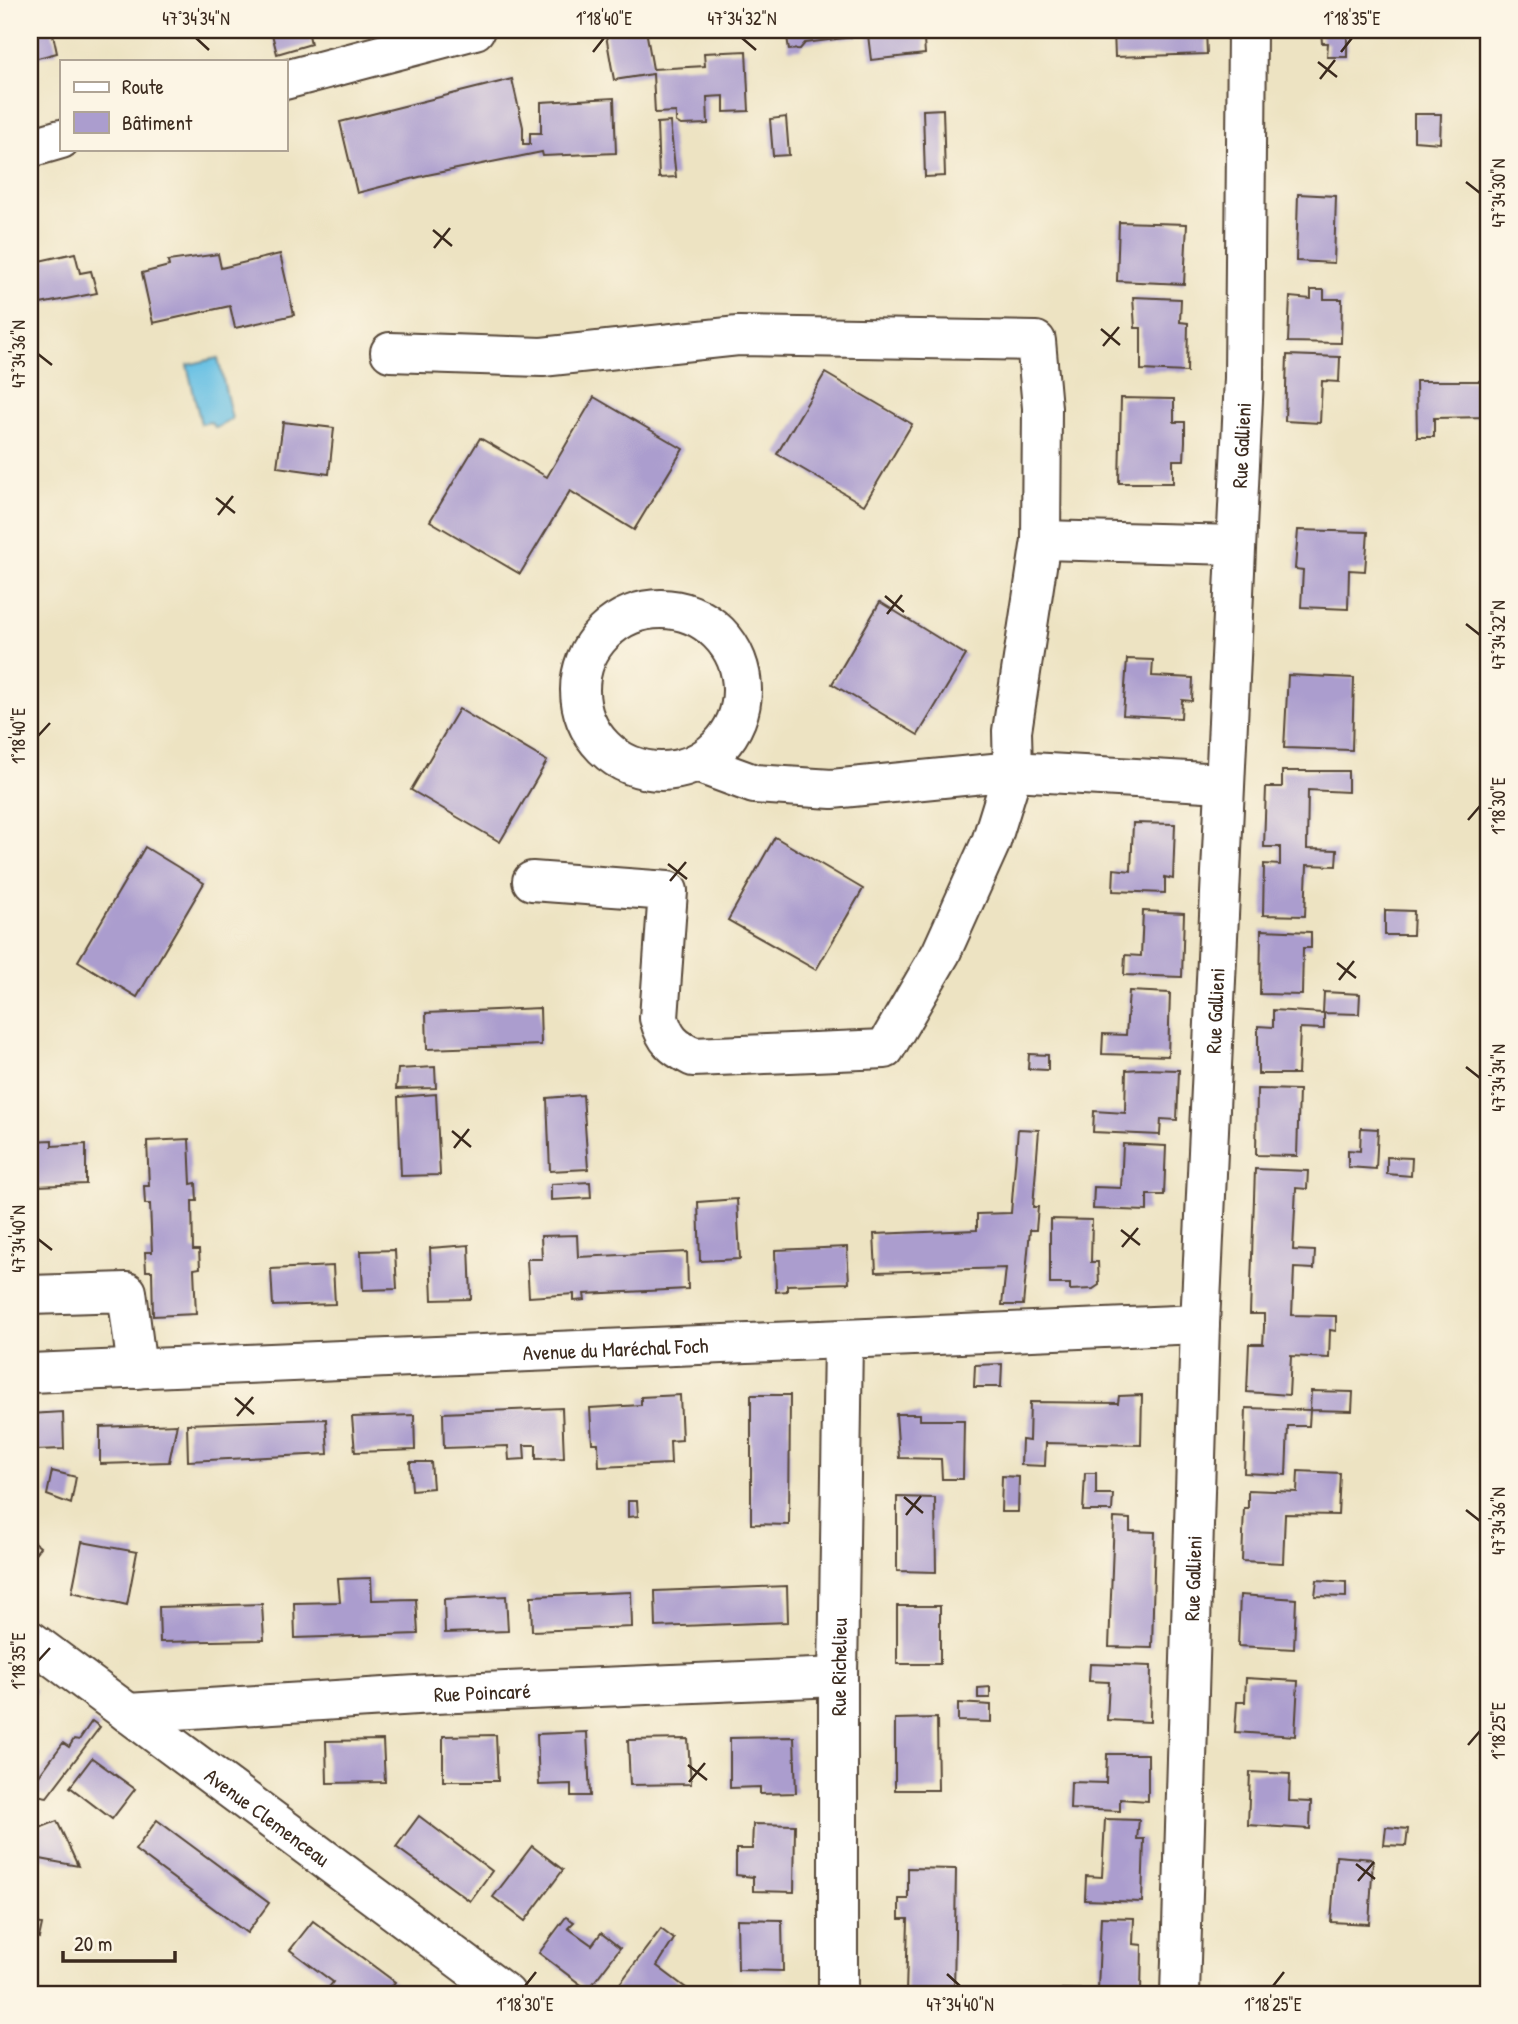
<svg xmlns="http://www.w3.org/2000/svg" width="1518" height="2024" viewBox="0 0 1518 2024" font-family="'Patrick Hand',sans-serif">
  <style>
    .water { fill: #66c0e4; stroke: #507581; stroke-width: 2 }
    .building { fill: #ab9dce }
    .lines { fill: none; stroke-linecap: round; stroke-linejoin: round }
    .minor-casing { stroke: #564637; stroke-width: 42 }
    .minor { stroke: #fff; stroke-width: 38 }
    .ticks { fill: none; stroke: #3b2a1e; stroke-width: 2.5 }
    .labels { text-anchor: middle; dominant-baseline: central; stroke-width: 5; stroke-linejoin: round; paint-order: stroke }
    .street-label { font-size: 21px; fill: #3b2a1e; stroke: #fcf5e5 }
    .neatline { fill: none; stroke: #3b2a1e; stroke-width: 2.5 }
    .ticks-label { font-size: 18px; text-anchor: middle; fill: #3b2a1e }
  </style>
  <rect width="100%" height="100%" fill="#fcf5e5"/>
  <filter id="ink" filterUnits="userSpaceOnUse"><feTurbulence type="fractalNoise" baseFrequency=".0143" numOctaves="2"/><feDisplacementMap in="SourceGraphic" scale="14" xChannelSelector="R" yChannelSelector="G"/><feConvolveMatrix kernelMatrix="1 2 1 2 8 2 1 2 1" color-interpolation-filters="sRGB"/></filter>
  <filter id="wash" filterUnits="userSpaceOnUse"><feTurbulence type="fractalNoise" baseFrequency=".00686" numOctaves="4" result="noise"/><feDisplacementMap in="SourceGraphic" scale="28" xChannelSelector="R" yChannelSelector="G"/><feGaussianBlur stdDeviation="1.57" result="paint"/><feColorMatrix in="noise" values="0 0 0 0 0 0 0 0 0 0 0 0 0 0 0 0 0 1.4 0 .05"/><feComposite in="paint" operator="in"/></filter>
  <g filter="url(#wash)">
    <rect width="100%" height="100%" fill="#ede3c2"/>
    <!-- water -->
    <polygon class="water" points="218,358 232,419 216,428 210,422 201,424 187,365"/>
    <g id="blocks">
      <!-- building -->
      <g class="building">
        <polygon points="30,30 52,30 57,53 30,60"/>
        <polygon points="271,30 308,30 311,44 277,54"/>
        <polygon points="605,30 646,30 653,69 705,66 704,53 746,51 749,111 724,112 724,96 707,97 708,124 681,125 676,122 676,112 655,113 653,74 614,80"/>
        <polygon points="786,30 942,30 942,38 924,40 925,54 871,60 868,35 805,43 800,49 789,50"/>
        <polygon points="1114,30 1206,30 1207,54 1115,57"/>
        <polygon points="1321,30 1347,30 1347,57 1327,57 1328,43 1322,43"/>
        <polygon points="512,79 523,127 523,144 530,144 530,133 541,133 541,102 614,98 616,153 543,156 542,152 427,175 357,193 340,122"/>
        <polygon points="943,109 945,176 925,177 923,110"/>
        <polygon points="1414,114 1441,114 1440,143 1414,141"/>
        <polygon points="786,117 789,155 773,156 770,119"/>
        <polygon points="670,122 676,177 659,178 657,123"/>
        <polygon points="1298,194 1336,196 1334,263 1296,261"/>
        <polygon points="1119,222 1187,224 1184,284 1117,281"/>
        <polygon points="75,253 80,273 91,271 97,293 30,306 30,263"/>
        <polygon points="218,254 221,268 280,254 294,315 235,328 230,306 153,323 142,273 169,266 168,261"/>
        <polygon points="1311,290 1324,290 1324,299 1342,299 1341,343 1288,342 1290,297 1311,299"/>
        <polygon points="1133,297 1181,299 1180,322 1188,323 1187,372 1141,370 1141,328 1135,328"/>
        <polygon points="1287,355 1340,357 1339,382 1322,381 1320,423 1285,421"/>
        <polygon points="825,373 912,424 864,505 777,454"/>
        <polygon points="1416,381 1487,381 1488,417 1434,418 1434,437 1417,437"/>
        <polygon points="594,397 683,449 634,530 570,491 520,574 430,521 480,438 547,477"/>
        <polygon points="1121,398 1174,399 1174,422 1185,422 1185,441 1184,460 1173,460 1173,483 1119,483"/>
        <polygon points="283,422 334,428 329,474 277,467"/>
        <polygon points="1298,530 1368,532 1365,571 1349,570 1348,609 1301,607 1303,570 1295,569"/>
        <polygon points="880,602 966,655 918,735 832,684"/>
        <polygon points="1127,659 1153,660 1152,676 1193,678 1192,701 1182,700 1181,718 1123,715"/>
        <polygon points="1288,675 1354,678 1352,750 1284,748"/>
        <polygon points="459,709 547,761 500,842 411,790"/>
        <polygon points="1282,771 1348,771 1348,792 1308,790 1307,849 1337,850 1336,866 1307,865 1305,916 1263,915 1264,864 1280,865 1280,847 1264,847 1266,787 1282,787"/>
        <polygon points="1133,823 1175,824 1173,879 1165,877 1165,893 1113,891 1114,869 1131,871"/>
        <polygon points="775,837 863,889 816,970 728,920"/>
        <polygon points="145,847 204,883 137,997 78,961"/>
        <polygon points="1385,910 1414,911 1413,935 1385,935"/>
        <polygon points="1143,911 1184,913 1182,977 1124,975 1125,955 1141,956"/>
        <polygon points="1261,930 1311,932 1311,948 1303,948 1302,995 1260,994"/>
        <polygon points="1129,991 1170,993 1168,1056 1102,1054 1103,1034 1126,1035"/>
        <polygon points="1324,992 1360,994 1359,1014 1324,1013 1324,1029 1300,1028 1298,1074 1258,1074 1258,1026 1273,1027 1273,1010 1323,1013"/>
        <polygon points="540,1008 541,1045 427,1049 426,1013"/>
        <polygon points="1029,1054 1048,1055 1048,1070 1028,1069"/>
        <polygon points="435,1067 436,1088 396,1089 398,1069"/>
        <polygon points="1141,1069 1179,1070 1177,1120 1161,1119 1160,1135 1093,1132 1094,1111 1125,1113 1126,1070"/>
        <polygon points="1257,1089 1299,1090 1297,1156 1256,1155"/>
        <polygon points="436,1094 440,1175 401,1176 398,1097"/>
        <polygon points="583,1095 588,1169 550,1171 547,1098"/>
        <polygon points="1361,1128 1378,1129 1376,1169 1348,1167 1348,1150 1360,1151"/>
        <polygon points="1018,1129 1039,1130 1033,1207 1038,1207 1036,1230 1030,1230 1023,1305 1002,1305 1006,1268 876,1272 874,1234 977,1230 977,1214 1011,1213"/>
        <polygon points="189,1139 191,1184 196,1183 197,1201 192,1201 193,1250 199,1250 200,1268 194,1269 196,1314 153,1316 152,1271 146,1271 145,1252 152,1252 150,1204 145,1204 144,1186 149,1186 147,1141"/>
        <polygon points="52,1140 52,1146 86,1144 86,1184 36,1186 36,1192 30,1192 30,1141"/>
        <polygon points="1123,1144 1166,1146 1164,1195 1147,1195 1147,1211 1093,1209 1094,1187 1121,1188"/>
        <polygon points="1387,1157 1412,1158 1411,1176 1387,1174"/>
        <polygon points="1255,1169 1308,1171 1307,1189 1296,1188 1293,1250 1315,1251 1314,1269 1294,1268 1292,1315 1336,1316 1336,1331 1330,1330 1329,1358 1291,1356 1289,1395 1247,1392 1249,1344 1263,1344 1264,1328 1264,1314 1250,1314"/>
        <polygon points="590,1182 591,1198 551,1200 551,1184"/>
        <polygon points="737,1199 740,1259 700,1261 698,1202"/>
        <polygon points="1050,1219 1092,1220 1091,1262 1098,1262 1099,1285 1093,1289 1070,1290 1070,1284 1050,1284"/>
        <polygon points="577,1235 578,1257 687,1252 688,1289 584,1294 585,1300 574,1301 574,1294 529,1297 527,1259 542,1259 541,1236"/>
        <polygon points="469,1245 471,1299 432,1300 430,1248"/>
        <polygon points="847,1247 849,1283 787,1285 787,1291 776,1292 775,1250"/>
        <polygon points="395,1250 397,1289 363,1290 361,1251"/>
        <polygon points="333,1266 335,1304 273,1306 271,1269"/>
        <polygon points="1002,1364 1001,1387 974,1387 975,1365"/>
        <polygon points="1311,1391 1353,1392 1352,1411 1310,1410 1309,1426 1288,1426 1286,1475 1244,1473 1246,1408 1310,1410"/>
        <polygon points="680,1395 682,1440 670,1441 671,1464 599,1467 598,1443 592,1443 590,1408 641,1405 641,1397"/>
        <polygon points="751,1395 790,1395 789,1525 751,1524"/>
        <polygon points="1142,1395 1141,1445 1046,1443 1045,1466 1021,1465 1022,1440 1029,1441 1030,1402 1118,1403 1119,1396"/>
        <polygon points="562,1408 564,1458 536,1459 536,1445 524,1445 525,1459 509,1460 508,1446 444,1448 443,1413"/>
        <polygon points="63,1412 64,1449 35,1450 36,1491 30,1489 30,1414"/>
        <polygon points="896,1414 920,1414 920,1420 964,1420 963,1479 942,1479 941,1459 899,1458"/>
        <polygon points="414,1415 415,1450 355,1452 352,1417"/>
        <polygon points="326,1419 328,1454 188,1461 187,1424"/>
        <polygon points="177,1424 169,1462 100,1464 100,1427"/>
        <polygon points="410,1462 431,1462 433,1488 412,1490"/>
        <polygon points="52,1471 76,1477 71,1504 47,1495"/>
        <polygon points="1298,1471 1340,1473 1338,1515 1285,1514 1283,1563 1242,1561 1244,1508 1248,1508 1248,1490 1297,1492"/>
        <polygon points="1085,1473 1096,1473 1096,1494 1113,1494 1112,1511 1083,1511"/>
        <polygon points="1002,1476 1019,1477 1018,1512 1001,1512"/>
        <polygon points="897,1497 935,1498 936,1572 897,1571"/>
        <polygon points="628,1501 637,1501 638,1516 628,1517"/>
        <polygon points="1114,1518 1130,1519 1130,1531 1155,1532 1152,1648 1109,1647"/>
        <polygon points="30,1539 40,1547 30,1560"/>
        <polygon points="82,1542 137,1552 127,1605 72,1592"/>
        <polygon points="371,1578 372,1600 416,1599 418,1634 295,1638 294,1603 340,1602 338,1579"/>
        <polygon points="1317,1580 1346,1582 1346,1597 1315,1596"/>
        <polygon points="787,1586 788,1622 656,1627 655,1591"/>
        <polygon points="631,1592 632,1627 532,1631 531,1596"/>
        <polygon points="1240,1595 1296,1599 1294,1649 1238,1646"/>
        <polygon points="506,1596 508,1631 445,1633 444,1599"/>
        <polygon points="262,1604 264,1640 160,1642 159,1607"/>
        <rect x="897" y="1606" width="43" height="58"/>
        <polygon points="1090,1664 1151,1666 1150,1722 1107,1720 1109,1682 1089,1681"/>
        <polygon points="1246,1678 1298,1681 1295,1736 1235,1732 1237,1702 1245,1702"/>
        <polygon points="990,1687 990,1698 978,1698 978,1688"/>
        <polygon points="30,1688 36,1689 31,1717 30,1717"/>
        <polygon points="958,1703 991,1705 991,1722 958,1721"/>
        <polygon points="937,1718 938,1790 895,1790 895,1719"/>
        <polygon points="92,1721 100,1727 47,1797 30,1794 30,1788 63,1743 69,1747 74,1739 79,1740"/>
        <polygon points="587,1732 590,1796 571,1796 571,1784 539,1785 537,1734"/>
        <polygon points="496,1735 498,1781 443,1781 443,1736"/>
        <polygon points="794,1737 796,1793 760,1794 760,1787 730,1788 730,1738"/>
        <polygon points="688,1739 691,1784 630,1785 628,1740"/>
        <polygon points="383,1740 385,1782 327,1783 326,1741"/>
        <polygon points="1107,1754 1148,1754 1148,1801 1120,1799 1120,1811 1070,1809 1071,1782 1106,1783"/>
        <polygon points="92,1758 135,1789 112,1819 70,1787"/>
        <polygon points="1250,1772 1290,1774 1289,1801 1311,1802 1310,1829 1248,1825"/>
        <polygon points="419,1816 492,1871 470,1901 396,1847"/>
        <polygon points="1105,1819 1139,1820 1137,1839 1144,1839 1142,1902 1085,1900 1086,1876 1102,1877"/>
        <polygon points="157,1820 269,1903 247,1933 135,1850"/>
        <polygon points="57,1821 78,1866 40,1859 37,1876 30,1875 32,1831"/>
        <polygon points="753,1824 795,1825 794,1892 753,1891 753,1877 736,1875 736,1849 752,1849"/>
        <polygon points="1386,1827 1408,1829 1406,1846 1384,1845"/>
        <polygon points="532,1846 563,1870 525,1921 493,1897"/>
        <polygon points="1336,1856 1373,1859 1369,1924 1331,1922"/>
        <polygon points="908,1868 956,1869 954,1994 906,1994 908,1919 899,1919 899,1899 908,1899"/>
        <polygon points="566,1917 574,1922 568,1928 592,1945 601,1933 620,1948 588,1990 539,1953"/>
        <polygon points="1101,1917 1134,1918 1133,1944 1142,1945 1141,1993 1062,1994 1062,1989 1098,1990"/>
        <polygon points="737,1919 782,1920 783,1971 738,1970"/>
        <polygon points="313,1921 395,1982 386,1994 350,1994 343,1989 338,1994 324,1994 333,1982 290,1950"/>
        <polygon points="30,1922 42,1924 39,1938 30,1936"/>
        <polygon points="661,1929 674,1939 657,1966 694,1994 612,1994"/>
      </g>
    </g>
  </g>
  <g filter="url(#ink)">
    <use href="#blocks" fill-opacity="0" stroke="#564637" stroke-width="2"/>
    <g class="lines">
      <defs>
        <g id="minor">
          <polyline points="285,80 475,30"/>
          <polyline points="30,148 61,139"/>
          <polyline points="390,352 542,357 738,336 1036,341 1042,408 1041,540"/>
          <circle cx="661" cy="690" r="81"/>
          <polyline points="1223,783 1013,771 1012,731 1041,540 1236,545"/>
          <path d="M532,881L668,891L659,1018C665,1040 673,1047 693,1057L885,1049L941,953L991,842L1013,771L832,789L754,784L697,763"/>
          <polyline points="30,1295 127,1292 137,1369"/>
          <path id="s1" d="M30,1373L1200,1324"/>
          <path id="s2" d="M30,1640L506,1994"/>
          <path id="s3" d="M128,1713L433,1694L838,1677"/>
          <path id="s4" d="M838,1994V1677L843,1340"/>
          <path id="s5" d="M1180,1994L1200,1324L1244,378L1247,30"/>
        </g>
      </defs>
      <!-- minor casing -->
      <use href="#minor" class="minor-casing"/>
      <!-- minor -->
      <use href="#minor" class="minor"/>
    </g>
  </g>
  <!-- ticks -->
  <path class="ticks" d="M196,38L209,50M742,38L756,50M593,52L604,38M1341,52L1352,38M1318,62L1337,77M1320,79L1335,60M1466,182L1480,193M433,230L452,246M434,248L450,228M1101,329L1120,345M1103,346L1119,327M38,354L52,365M216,498L235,513M218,515L233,496M885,596L904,612M887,614L902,595M1466,624L1480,635M38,736L50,723M1468,820L1480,806M668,864L687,879M670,881L686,862M1337,963L1356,978M1339,980L1354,961M1466,1067L1480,1078M452,1131L471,1147M454,1148L469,1129M1121,1230L1140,1245M38,1239L52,1250M1122,1247L1138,1228M235,1398L254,1414M237,1416L253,1397M904,1497L923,1513M1466,1510L1480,1521M906,1515L921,1496M38,1661L50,1648M1468,1745L1480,1731M688,1765L707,1780M689,1782L705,1763M1356,1864L1375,1879M1358,1881L1374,1862M947,1974L960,1986M525,1986L536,1972M1273,1986L1284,1972"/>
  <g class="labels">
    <!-- street labels -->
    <g class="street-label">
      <text stroke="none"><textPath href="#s5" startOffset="1550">Rue Gallieni</textPath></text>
      <text stroke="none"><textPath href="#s5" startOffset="984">Rue Gallieni</textPath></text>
      <text stroke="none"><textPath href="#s1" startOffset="586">Avenue du Maréchal Foch</textPath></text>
      <text stroke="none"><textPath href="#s5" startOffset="416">Rue Gallieni</textPath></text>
      <text stroke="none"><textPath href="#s4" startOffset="327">Rue Richelieu</textPath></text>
      <text stroke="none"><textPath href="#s3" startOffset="355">Rue Poincaré</textPath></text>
      <text stroke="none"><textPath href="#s2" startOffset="296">Avenue Clemenceau</textPath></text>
    </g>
  </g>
  <!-- margin -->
  <rect width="1518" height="2024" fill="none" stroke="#fcf5e5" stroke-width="77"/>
  <!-- legend -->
  <rect x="60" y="60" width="228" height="91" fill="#fcf5e5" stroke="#afa495" stroke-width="2"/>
  <rect x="74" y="82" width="35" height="10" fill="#ffffff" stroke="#afa495" stroke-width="2"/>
  <text x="122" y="94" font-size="21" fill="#3b2a1e">Route</text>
  <rect x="74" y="112" width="35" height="21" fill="#ab9dce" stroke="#afa495" stroke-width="2"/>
  <text x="122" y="130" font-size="21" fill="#3b2a1e">Bâtiment</text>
  <!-- scale -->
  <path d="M63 1951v10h112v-10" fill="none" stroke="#3b2a1e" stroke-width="3.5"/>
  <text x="74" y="1951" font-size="21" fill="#3b2a1e" stroke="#fcf5e5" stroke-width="5" paint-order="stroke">20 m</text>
  <rect x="38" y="38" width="1442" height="1948" class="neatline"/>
  <g class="ticks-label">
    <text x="196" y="25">47°34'34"N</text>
    <text x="604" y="25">1°18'40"E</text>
    <text x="742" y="25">47°34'32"N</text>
    <text x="1352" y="25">1°18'35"E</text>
    <text transform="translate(1499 193) rotate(-90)" y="6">47°34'30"N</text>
    <text transform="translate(19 354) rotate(-90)" y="6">47°34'36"N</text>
    <text transform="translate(1499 635) rotate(-90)" y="6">47°34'32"N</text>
    <text transform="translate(19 736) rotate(-90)" y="6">1°18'40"E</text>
    <text transform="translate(1499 806) rotate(-90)" y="6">1°18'30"E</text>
    <text transform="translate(1499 1078) rotate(-90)" y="6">47°34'34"N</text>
    <text transform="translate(19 1239) rotate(-90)" y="6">47°34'40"N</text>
    <text transform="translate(1499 1521) rotate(-90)" y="6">47°34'36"N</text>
    <text transform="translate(19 1661) rotate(-90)" y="6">1°18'35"E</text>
    <text transform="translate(1499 1731) rotate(-90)" y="6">1°18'25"E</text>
    <text x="525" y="2011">1°18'30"E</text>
    <text x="960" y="2011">47°34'40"N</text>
    <text x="1273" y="2011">1°18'25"E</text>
  </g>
</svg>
